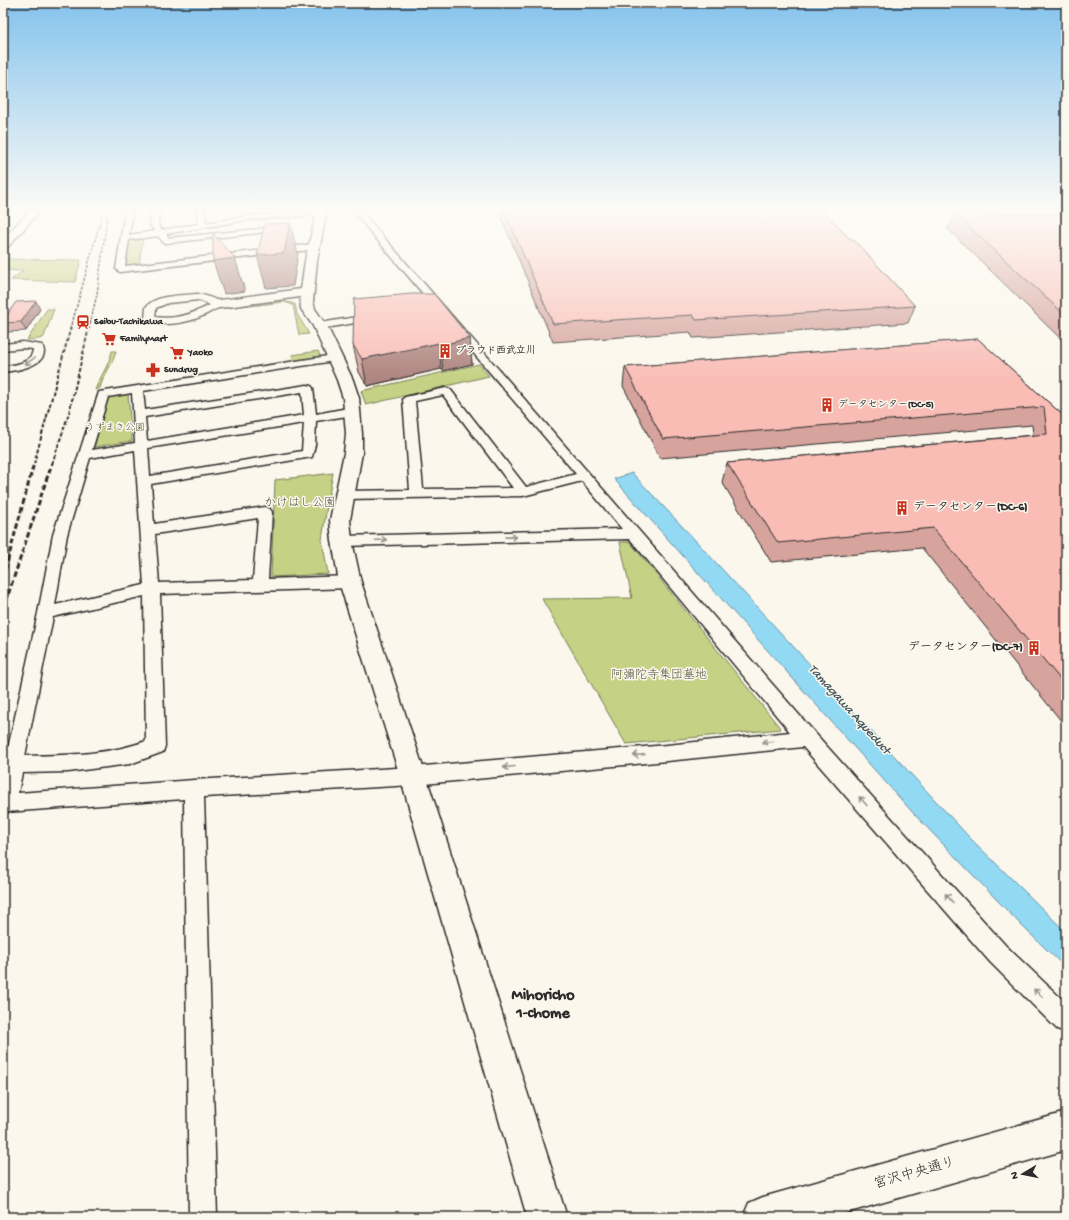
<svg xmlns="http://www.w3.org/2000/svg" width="1069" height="1220" viewBox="0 0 1069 1220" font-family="'Gochi Hand','Klee One',sans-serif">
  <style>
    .green { fill: #c5d184; stroke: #787e58 }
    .water { fill: #92d9f4; stroke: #6993a4 }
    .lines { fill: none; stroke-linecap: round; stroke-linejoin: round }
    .street-casing { stroke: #2b2b2b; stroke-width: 3 }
    .secondary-casing { stroke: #2b2b2b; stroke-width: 3 }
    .street { fill: #fbf7ec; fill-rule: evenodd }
    .secondary { fill: #fbf7ec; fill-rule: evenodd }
    .rail-far2 { stroke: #2b2b2b; stroke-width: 1.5; stroke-dasharray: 3 1.5; stroke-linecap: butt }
    .rail-far1 { stroke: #2b2b2b; stroke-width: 2; stroke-dasharray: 4 2; stroke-linecap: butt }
    .rail { stroke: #2b2b2b; stroke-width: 3; stroke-dasharray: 5.5 3; stroke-linecap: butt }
    .wall { fill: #d6a39d; stroke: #2b2b2b }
    .shaded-wall { fill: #ae847f; stroke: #2b2b2b }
    .building { fill: #f9bdb6; stroke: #2b2b2b }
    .oneway { stroke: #93918c }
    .labels { text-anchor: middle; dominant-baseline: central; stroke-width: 3; stroke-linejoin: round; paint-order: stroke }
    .far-poi-label { font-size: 10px; font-weight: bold; fill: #2b2b2b; stroke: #fbf7ec; text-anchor: start }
    .far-park-label { font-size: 10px; fill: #525441; stroke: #fbf7ec }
    .park-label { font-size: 12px; fill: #525441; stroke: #fbf7ec }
    .poi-label { font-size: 12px; font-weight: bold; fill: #2b2b2b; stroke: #fbf7ec; text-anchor: start }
    .water-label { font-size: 13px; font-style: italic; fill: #45565d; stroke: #fbf7ec }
    .near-street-label { font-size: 14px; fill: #2b2b2b; stroke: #fbf7ec }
    .near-neighbourhood-label { font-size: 16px; font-weight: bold; fill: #2b2b2b; stroke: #fbf7ec }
  </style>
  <rect width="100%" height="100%" fill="#fbf7ec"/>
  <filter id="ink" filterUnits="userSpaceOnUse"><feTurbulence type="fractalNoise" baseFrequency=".025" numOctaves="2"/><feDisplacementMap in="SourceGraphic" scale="8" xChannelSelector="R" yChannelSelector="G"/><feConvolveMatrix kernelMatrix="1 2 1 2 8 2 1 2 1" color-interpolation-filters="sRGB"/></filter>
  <g filter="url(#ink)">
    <!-- green -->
    <g class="green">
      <polygon points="143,237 139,265 128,266 125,264 129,240"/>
      <polygon points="3,259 81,260 75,282 11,280 23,271 3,270"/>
      <polygon points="284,301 295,304 297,314 309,334 299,335 293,305 284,302 251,306"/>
      <polygon points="47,309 54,309 44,337 39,339 27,340"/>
      <path d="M112,351H116C113,365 103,375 100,388L95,390C100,377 109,365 112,351Z"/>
      <polygon points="318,351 320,355 316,358 293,361 292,355"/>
      <polygon points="479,364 489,376 366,405 361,391"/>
      <polygon points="128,394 132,441 94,447 108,397"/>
      <polygon points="333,473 327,505 322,540 328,574 271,577 275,480"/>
      <polygon points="620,542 630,542 781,729 626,744 542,599 632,598"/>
    </g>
    <!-- water -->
    <polygon class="water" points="632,473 695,540 970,838 1066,932 1066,968 1024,928 914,814 614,479"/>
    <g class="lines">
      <defs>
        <g id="street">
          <polygon points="125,210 133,210 129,235 155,231 150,225 151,210 159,210 158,225 162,230 198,224 197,210 205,210 206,223 247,216 321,211 325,213 321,215 247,220 166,234 169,238 288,226 288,230 285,230 167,243 164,243 158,236 129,240 125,266 315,244 318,245 319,247 318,249 120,272 116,269"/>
          <path d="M352,210H360L814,732L1006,946L1066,1003V1032L1057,1029L990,962L803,747L667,761L413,785L204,797L217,1217H189L184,799L6,812L3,811V771L38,613L53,535L99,392L334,355L338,356L339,358L334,361L143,391L145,410L307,385L311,386L313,388L316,414L353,407L357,408L359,411L357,414L353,415L316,421L315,445L312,457L151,484L154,524L265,507L270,509L272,512L268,579L350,576L355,578L358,582L355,586L350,588L160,594L165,746L163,752L130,764L68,772L22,773L18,793L194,780L413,767L667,745L790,732L630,539L342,546L337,544L335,541L337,538L342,536L622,529L582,481L523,496L344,499L339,498L337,495L339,492L344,491L410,490L403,399L405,397L446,388L450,389L526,487L576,474ZM302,392L304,415L147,441L145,417ZM132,393L135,443L92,450L108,397ZM443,395L513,488L423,489L415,401ZM304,423L302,451L150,476L148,448ZM135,450L144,585L55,605L67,535L90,458ZM258,518L253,580L159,583L155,534ZM144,596L146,741C109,755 65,755 25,756L53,617Z"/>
          <path d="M196,294C205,294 214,300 223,302L225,304C222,307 218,308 214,310C194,322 169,328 147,321L145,319L146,307C157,294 181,296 196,294ZM199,300L210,305C193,314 175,320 155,317L156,308L168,303Z"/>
          <polygon points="375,314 380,317 378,319 320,329 315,326 320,323"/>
          <path d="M23,342L42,345C53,365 15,371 3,372V366C14,365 32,364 33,349L23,348L3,350V344Z"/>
        </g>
        <g id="secondary">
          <polygon points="30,210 41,210 7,248 3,249 3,239"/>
          <polygon points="317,210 327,210 317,261 313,301 315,309 327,326 353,380 359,398 362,434 362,453 350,520 352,541 361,582 426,776 567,1217 527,1217 400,776 339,582 332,541 330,520 344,453 346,434 343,398 337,380 313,326 301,309 300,297 220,308 215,307 213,304 215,301 220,300 301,289 305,261"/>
          <polygon points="1066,1112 1066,1150 832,1217 743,1217 749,1203 763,1197"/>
        </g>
      </defs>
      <!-- street casing -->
      <use href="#street" class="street-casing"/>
      <!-- secondary casing -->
      <use href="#secondary" class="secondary-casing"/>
      <!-- street -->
      <use href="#street" class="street"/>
      <!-- secondary -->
      <use href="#secondary" class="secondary"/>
      <!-- rail-far2 -->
      <g class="rail-far2">
        <polyline points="73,320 103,211"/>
        <polyline points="91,320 97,294 108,210"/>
      </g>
      <!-- rail-far1 -->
      <g class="rail-far1">
        <polyline points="34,464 73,319"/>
        <polyline points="52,464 69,413 91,319"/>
      </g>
      <!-- rail -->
      <g class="rail">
        <polyline points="3,578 34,463"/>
        <polyline points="3,610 52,463"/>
      </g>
    </g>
    <!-- wall -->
    <g class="wall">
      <polygon points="502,210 822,210 915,306 908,323 693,338 690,332 553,342 502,219"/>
      <polygon points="955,214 1066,214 1066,344 948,229"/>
      <polygon points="40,309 26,331 7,332 3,325 3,322 4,320 4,319"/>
      <polygon points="470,338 472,364 443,371 441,369 367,386 359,372 353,345"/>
      <polygon points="978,339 1066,418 1066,727 922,548 771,562 722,482 727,463 1033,435 1032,425 660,458 623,386 625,367"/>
    </g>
    <!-- shaded-wall -->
    <g class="shaded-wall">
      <polygon points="290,223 298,254 293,286 266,288 257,255"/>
      <polygon points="235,258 245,291 224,294 213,261"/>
      <polygon points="36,301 40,309 26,331 21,322"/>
      <polygon points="470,338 472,364 443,371 441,345"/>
      <polygon points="439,343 441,369 367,386 362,359"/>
    </g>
    <!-- building -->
    <g class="building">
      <polygon points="504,210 822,210 850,239 853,239 915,306 696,320 693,315 553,324"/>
      <polygon points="955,214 1066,214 1066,316"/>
      <polygon points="290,223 284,253 257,255 265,224"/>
      <polygon points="213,234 235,258 213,261"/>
      <polygon points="412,294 434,294 470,338 441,345 439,343 362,359 353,345 354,299"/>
      <polygon points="36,301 21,322 3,323 3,322 6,319 4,319 16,302"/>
      <polygon points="978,339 1066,418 1066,686 933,528 778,543 727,463 1047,434 1044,407 663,439 625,367"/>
    </g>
    <!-- one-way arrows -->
    <defs><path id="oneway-shaft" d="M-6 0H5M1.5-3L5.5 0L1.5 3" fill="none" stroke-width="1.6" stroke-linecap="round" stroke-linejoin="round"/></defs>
    <g class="oneway">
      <use href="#oneway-shaft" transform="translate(30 361) rotate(145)"/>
      <use href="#oneway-shaft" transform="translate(511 537) rotate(-1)"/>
      <use href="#oneway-shaft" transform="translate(381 540) rotate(-2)"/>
      <use href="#oneway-shaft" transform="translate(768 742) rotate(174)"/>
      <use href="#oneway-shaft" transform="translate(639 755) rotate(175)"/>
      <use href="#oneway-shaft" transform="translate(509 767) rotate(175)"/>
      <use href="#oneway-shaft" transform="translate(863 801) rotate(-132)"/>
      <use href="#oneway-shaft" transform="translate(949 898) rotate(-132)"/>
      <use href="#oneway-shaft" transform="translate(1038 993) rotate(-136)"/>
    </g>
  </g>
  <!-- sky -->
  <linearGradient id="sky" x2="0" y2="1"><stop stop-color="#85c3ed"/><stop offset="0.55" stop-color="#fdfbf6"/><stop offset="1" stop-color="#fdfbf6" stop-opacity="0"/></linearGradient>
  <rect width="1069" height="381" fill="url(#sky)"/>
  <!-- icons -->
  <defs>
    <symbol id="station-bare" viewBox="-9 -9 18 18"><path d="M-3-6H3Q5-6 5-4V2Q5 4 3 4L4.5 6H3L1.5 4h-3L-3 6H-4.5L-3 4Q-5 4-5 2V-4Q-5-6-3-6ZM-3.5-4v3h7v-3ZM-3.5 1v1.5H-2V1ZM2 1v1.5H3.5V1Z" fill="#c8321e" stroke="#fbf7ec" stroke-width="2.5" paint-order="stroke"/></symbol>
    <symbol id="supermarket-bare" viewBox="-9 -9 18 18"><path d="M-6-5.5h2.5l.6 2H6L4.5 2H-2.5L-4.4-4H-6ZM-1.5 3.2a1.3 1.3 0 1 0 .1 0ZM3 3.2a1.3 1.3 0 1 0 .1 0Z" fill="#c8321e" stroke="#fbf7ec" stroke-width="2.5" paint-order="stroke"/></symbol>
    <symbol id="building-bare" viewBox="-9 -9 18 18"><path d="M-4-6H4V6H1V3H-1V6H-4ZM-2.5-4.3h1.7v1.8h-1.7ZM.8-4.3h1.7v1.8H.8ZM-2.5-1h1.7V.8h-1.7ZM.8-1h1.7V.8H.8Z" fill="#c8321e" stroke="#fbf7ec" stroke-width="2.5" paint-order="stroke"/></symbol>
    <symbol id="pharmacy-bare" viewBox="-9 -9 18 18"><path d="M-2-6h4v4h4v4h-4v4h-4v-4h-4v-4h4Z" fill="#c8321e" stroke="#fbf7ec" stroke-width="2.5" paint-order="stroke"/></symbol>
  </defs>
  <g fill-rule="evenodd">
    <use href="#station-bare" x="73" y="312" width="20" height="20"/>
    <use href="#supermarket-bare" x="99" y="329" width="20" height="20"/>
    <use href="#building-bare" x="435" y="341" width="20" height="20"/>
    <use href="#supermarket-bare" x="167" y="343" width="20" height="20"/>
    <use href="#pharmacy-bare" x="143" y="360" width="20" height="20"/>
    <use href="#building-bare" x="817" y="395" width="20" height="20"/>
    <use href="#building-bare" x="892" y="498" width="20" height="20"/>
    <use href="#building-bare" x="1024" y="638" width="20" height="20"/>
  </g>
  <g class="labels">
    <!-- far-poi labels -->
    <g class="far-poi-label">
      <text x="94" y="322">Seibu-Tachikawa</text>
      <text x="120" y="339">FamilyMart</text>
      <text x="456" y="351">プラウド西武立川</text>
      <text x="188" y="353">Yaoko</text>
      <text x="164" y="370">Sundrug</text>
      <text x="838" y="405">データセンター(DC-5)</text>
    </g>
    <!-- far-park labels -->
    <g class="far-park-label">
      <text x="115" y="428">うずまき公園</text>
    </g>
    <!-- park labels -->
    <g class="park-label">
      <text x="300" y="504">かけはし公園</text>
      <text x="659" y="676">阿彌陀寺集団墓地</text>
    </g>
    <!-- poi labels -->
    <g class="poi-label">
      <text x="913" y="508">データセンター(DC-6)</text>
      <text x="1023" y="648" text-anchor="end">データセンター(DC-7)</text>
    </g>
    <!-- water labels -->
    <g class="water-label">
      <text transform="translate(849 710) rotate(48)">Tamagawa Aqueduct</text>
    </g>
    <!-- near-street labels -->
    <g class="near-street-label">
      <text transform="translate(915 1174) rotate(-16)">宮沢中央通り</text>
    </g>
    <!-- near-neighbourhood labels -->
    <g class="near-neighbourhood-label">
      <text x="543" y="996">Mihoricho<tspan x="543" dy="18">1-chome</tspan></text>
    </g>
  </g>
  <!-- margin -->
  <rect width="1069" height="1220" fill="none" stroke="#fbf7ec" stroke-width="16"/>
  <rect x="8" y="8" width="1053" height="1204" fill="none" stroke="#2b2b2b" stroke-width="1.5" filter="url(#ink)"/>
  <!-- north arrow -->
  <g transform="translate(1023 1174) rotate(260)" stroke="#fbf7ec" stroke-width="3" paint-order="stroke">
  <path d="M0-3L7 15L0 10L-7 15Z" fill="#2b2b2b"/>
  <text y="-6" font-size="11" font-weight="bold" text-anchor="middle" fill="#2b2b2b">N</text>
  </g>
</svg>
